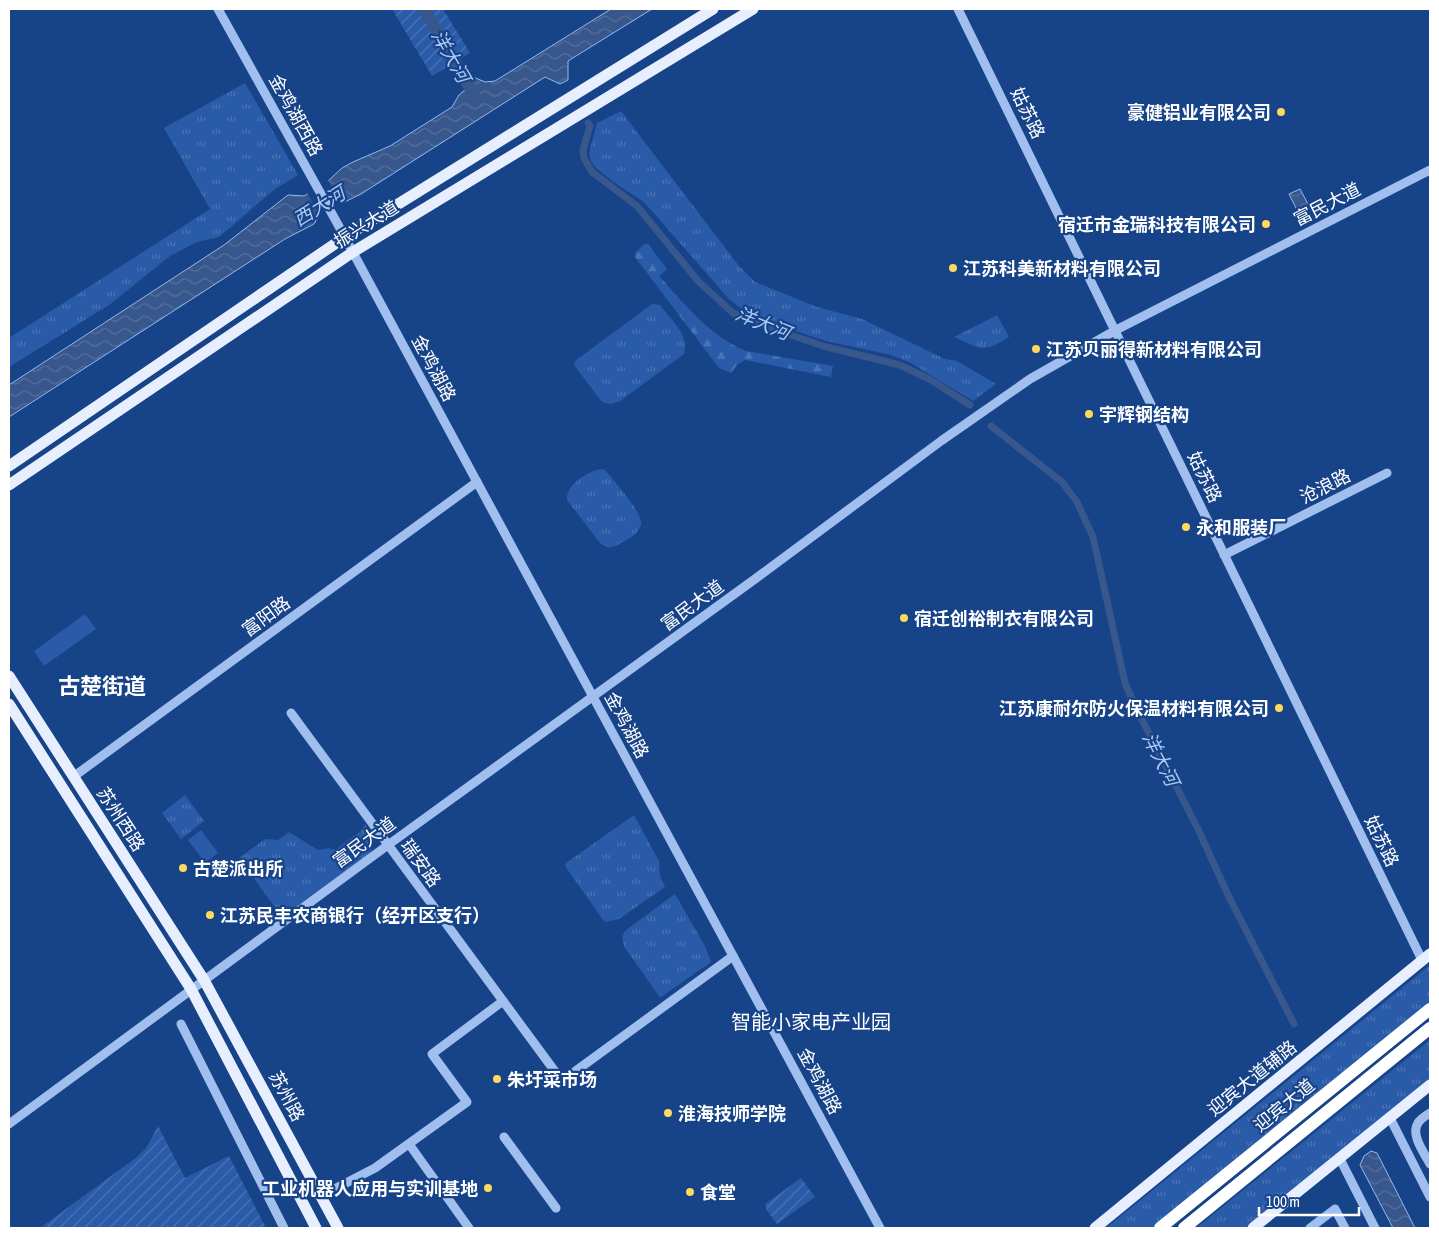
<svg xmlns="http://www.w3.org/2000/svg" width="1439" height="1237" viewBox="0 0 1439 1237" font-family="'Asap Condensed','Noto Sans SC',sans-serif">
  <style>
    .grass { fill: url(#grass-tufts) }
    .forest { fill: url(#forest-firs) }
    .garden { fill: url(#garden-furrows) }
    .pitch { fill: #2a5ba8 }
    .water { fill: url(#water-waves); stroke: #92b9f1 }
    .pier { fill: #174389 }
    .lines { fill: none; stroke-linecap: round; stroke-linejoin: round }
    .canal { stroke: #38578c; stroke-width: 7 }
    .river { stroke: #38578c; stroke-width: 12 }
    .minor { stroke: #a0bfee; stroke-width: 9 }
    .major { stroke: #e7efff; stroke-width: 11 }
    .highway { stroke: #fff; stroke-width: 12 }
    .poi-dot { fill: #ffd95d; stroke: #174389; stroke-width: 2 }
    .labels { text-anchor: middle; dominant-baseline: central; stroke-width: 4.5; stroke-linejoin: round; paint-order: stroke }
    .poi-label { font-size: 18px; font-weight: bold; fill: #fff; stroke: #174389; text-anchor: start }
    .street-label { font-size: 18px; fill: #fff; stroke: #174389 }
    .water-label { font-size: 19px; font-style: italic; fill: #abc9f5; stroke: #174389 }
    .quarter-label { font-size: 20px; fill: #fff; stroke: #174389 }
    .district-label { font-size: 22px; font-weight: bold; fill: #fff; stroke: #174389 }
  </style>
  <defs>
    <pattern id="grass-tufts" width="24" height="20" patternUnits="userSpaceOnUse" patternTransform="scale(1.25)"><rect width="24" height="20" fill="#2a5ba8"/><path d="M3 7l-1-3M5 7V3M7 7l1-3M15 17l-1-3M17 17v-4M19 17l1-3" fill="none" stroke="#4a74b5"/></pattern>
    <pattern id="forest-firs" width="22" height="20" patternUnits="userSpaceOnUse" patternTransform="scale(1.25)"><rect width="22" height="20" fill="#2a5ba8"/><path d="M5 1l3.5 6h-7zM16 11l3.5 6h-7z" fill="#4a74b5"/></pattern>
    <pattern id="garden-furrows" width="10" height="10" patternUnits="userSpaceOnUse" patternTransform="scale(1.25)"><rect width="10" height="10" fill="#2a5ba8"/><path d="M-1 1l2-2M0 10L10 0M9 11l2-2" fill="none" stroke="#4a74b5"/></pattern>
    <pattern id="water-waves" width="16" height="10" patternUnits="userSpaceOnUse" patternTransform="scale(1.25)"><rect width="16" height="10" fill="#38578c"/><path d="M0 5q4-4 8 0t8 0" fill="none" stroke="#56709d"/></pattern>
  </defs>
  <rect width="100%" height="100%" fill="#174389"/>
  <!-- grass -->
  <g class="grass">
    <polygon points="245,83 298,175 275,189 219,237 197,242 170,256 109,305 9,367 9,338 210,209 164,128"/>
    <polygon points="621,111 739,266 755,282 817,307 862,319 945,359 957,361 996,384 973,401 911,363 891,355 826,341 771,323 745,312 729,299 644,202 612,181 596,168 591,161 589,153 597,123"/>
    <path d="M652,304L660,305C670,319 690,335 684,354L620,401L611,404L602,402L574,365L575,361Z"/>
    <path d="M997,315L1009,337C982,354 981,349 954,337Z"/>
    <path d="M601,469L605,470C613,480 644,514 641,525C639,533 628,540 621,543C614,548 606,549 600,543L567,500C566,484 587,472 601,469Z"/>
    <polygon points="185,795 204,821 181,839 162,813"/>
    <polygon points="634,815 659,861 660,876 665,887 619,919 606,922 603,920 565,866 566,863"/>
    <path d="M365,824C373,835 377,840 370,853L282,917L239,858L265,839L278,840L289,832L318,850L329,848L332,849H336L362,830Z"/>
    <path d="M675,894L705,946L711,962L661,997L659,996L625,948C622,941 621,936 626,930Z"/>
    <polygon points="1430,965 1430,1003 1153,1228 1106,1228"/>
    <polygon points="1430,1040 1430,1081 1248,1228 1196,1228"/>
  </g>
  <!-- forest -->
  <path class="forest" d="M644,244H648L667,269L659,276C685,304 709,336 746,351L833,366L831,377L745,360L738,364L731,373L719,368L635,257V253Z"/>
  <!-- garden -->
  <g class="garden">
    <polygon points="392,9 443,9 470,53 432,76"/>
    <polygon points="158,1126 185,1178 229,1156 266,1228 40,1228 137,1157 146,1148"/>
    <polygon points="801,1178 815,1197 777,1224 766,1209 765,1204"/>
  </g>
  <!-- pitch -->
  <g class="pitch">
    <polygon points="85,614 96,629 44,666 34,651"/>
    <polygon points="201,830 218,853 205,863 188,840"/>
  </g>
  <!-- water -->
  <g class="water">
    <polygon points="611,9 652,9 568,61 568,80 560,84 545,77 361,194 320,214 314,224 285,239 9,417 9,385 224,245 288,195 304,196 327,182 342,168 353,162 390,146 452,107 459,95 466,89 464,82 471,76 485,82 495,81"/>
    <polygon points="1300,189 1309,206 1298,212 1289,194"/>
    <polygon points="1371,1151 1377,1153 1415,1228 1393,1228 1360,1165 1364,1156"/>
  </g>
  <!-- pier -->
  <polygon class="pier" points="327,178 342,205 321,218 306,191"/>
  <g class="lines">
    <!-- canal -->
    <g class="canal">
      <polyline points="588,123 590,126 583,150 584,158 592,172 637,206 698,281 733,313 747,320 823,346 900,365 931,380 970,405"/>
      <polyline points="991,426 1062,482 1077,502 1093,537 1125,683 1136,708 1198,829 1229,897 1294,1024"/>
    </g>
    <!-- river -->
    <polyline class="river" points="424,9 474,95"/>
    <!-- minor -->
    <g class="minor">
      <polyline points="218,9 336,221 880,1228"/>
      <polyline points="958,9 1422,960"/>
      <polyline points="1224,555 1387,473"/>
      <polyline points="291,713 562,1081 733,956"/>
      <polyline points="73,777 477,482"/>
      <polyline points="181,1024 284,1228"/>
      <path d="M1430,1113C1427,1115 1420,1119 1418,1123C1410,1135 1425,1154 1430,1164"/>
      <polyline points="1390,1118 1430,1197"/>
      <polyline points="9,1124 388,845 755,579 941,441 1030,379 1116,330 1430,170"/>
      <polyline points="504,1137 556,1208"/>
      <polyline points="409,1144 469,1228"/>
      <polyline points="1340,1159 1375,1228"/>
      <polyline points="321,1196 375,1168 467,1102 432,1054 503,1001"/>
      <polyline points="1310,1228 1335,1209 1345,1228"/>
    </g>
    <!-- major -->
    <g class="major">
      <polyline points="9,466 345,237 713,9"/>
      <polyline points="9,485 353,252 753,9"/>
      <polyline points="9,676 204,980 338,1228"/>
      <polyline points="9,704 191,989 316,1228"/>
      <polyline points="1095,1228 1430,954"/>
      <polyline points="1253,1228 1430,1085"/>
    </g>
    <!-- highway -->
    <g class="highway">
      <polyline points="1160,1228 1430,1009"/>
      <polyline points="1184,1228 1430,1028"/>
    </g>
  </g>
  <!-- markers -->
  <g class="poi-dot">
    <circle cx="1281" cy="112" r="5"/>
    <circle cx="1266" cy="224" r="5"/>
    <circle cx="953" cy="268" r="5"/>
    <circle cx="1036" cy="349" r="5"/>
    <circle cx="1089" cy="414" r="5"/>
    <circle cx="1186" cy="527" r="5"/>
    <circle cx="904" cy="618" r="5"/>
    <circle cx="1279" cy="708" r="5"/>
    <circle cx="183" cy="868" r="5"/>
    <circle cx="210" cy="915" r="5"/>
    <circle cx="497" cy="1079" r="5"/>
    <circle cx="668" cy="1113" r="5"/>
    <circle cx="488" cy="1188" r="5"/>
    <circle cx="690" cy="1192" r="5"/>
  </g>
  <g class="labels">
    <!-- poi labels -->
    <g class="poi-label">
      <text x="1271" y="112" text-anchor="end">豪健铝业有限公司</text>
      <text x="1256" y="224" text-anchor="end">宿迁市金瑞科技有限公司</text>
      <text x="963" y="268">江苏科美新材料有限公司</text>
      <text x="1046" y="349">江苏贝丽得新材料有限公司</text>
      <text x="1099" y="414">宇辉钢结构</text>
      <text x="1196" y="527">永和服装厂</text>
      <text x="914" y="618">宿迁创裕制衣有限公司</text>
      <text x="1269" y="708" text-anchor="end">江苏康耐尔防火保温材料有限公司</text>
      <text x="193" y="868">古楚派出所</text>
      <text x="220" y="915">江苏民丰农商银行（经开区支行）</text>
      <text x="507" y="1079">朱圩菜市场</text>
      <text x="678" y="1113">淮海技师学院</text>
      <text x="478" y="1188" text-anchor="end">工业机器人应用与实训基地</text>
      <text x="700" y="1192">食堂</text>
    </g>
    <!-- street labels -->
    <g class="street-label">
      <text transform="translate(1028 113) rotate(64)">姑苏路</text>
      <text transform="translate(296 115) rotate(61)">金鸡湖西路</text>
      <text transform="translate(1327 204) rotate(-27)">富民大道</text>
      <text transform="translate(366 224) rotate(-32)">振兴大道</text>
      <text transform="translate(434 368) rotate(62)">金鸡湖路</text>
      <text transform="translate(1205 477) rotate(64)">姑苏路</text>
      <text transform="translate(1325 486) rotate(-27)">沧浪路</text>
      <text transform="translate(692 605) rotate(-36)">富民大道</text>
      <text transform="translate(266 616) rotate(-36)">富阳路</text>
      <text transform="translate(627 725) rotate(62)">金鸡湖路</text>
      <text transform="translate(121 819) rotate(57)">苏州西路</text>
      <text transform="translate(1382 841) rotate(64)">姑苏路</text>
      <text transform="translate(364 842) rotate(-36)">富民大道</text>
      <text transform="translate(421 863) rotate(54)">瑞安路</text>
      <text transform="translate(1252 1078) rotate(-39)">迎宾大道辅路</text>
      <text transform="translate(820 1081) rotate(62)">金鸡湖路</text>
      <text transform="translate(287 1096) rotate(62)">苏州路</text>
      <text transform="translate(1284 1105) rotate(-39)">迎宾大道</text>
    </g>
    <!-- water labels -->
    <g class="water-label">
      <text transform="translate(451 56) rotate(60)">洋大河</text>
      <text transform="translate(319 206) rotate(-32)">西大河</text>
      <text transform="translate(763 323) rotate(22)">洋大河</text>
      <text transform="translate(1161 759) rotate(63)">洋大河</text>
    </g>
    <!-- quarter labels -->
    <g class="quarter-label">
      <text x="811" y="1021">智能小家电产业园</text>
    </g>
    <!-- district labels -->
    <g class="district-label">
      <text x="102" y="686">古楚街道</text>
    </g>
  </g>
  <!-- border -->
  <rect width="1439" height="1237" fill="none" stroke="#ffffff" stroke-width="20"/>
  <!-- scale -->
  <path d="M1259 1207v8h100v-8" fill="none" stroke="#ffffff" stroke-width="2.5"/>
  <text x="1266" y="1207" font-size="15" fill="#ffffff" stroke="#174389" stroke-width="4" paint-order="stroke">100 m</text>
</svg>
